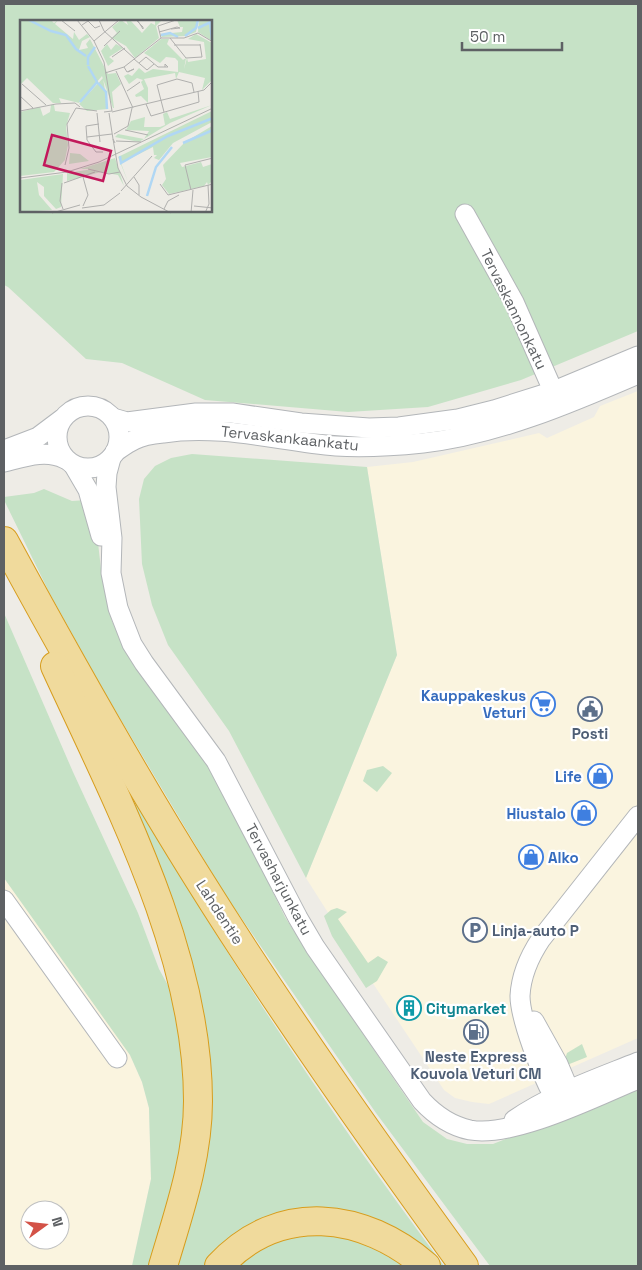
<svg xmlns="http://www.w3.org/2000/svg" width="642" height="1270" viewBox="0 0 642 1270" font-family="'Space Grotesk',sans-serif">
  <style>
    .commercial { fill: #faf4df; fill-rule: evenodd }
    .green { fill: #c6e2c6; fill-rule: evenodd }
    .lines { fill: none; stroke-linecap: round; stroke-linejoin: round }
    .minor-casing { stroke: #b3b6b9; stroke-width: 21 }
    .highway-casing { stroke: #d79d1d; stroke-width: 30 }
    .minor { stroke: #fff; stroke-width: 19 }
    .highway { stroke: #f0da9c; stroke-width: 28 }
    .labels { text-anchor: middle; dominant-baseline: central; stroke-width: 4.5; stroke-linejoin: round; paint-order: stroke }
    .street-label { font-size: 15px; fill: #5e6164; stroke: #fff }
    .shop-label { font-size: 15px; font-weight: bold; fill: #366cbe; stroke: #fff; text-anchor: end }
    .service-label { font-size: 15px; font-weight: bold; fill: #4e5e75; stroke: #fff }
    .culture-label { font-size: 15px; font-weight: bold; fill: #0d838f; stroke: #fff; text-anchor: start }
    .inset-river { fill: none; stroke: #b0d7f4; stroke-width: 2.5 }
    .inset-road { fill: none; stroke: #b0b0ae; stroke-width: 1 }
    .view { fill: #c2185b; fill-opacity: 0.15; stroke: #c2185b; stroke-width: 2.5 }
    .inset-edge { fill: none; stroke: #5e6164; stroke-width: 2.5 }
  </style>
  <rect width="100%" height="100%" fill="#eeece6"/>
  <!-- commercial -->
  <g class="commercial">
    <polygon points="638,391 638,1038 489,1104 472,1102 455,1098 444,1090 374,985 306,878 397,655 367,467 413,462 539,433 547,438 594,417 600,406"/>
    <path d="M4,878L130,1055L142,1082L149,1108L151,1179L132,1266H4ZM30,1210H60V1240H30Z"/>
  </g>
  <!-- green -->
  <g class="green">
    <path d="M4,4H638V331L521,380L428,407L348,412L205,400L122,363L86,359L8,287L4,285ZM21,21H211V211H21Z"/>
    <polygon points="192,454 367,467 397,655 306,878 229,731 168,645 152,605 142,564 139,499 144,479 155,466 171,458"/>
    <polygon points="44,489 72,501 86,500 97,534 101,569 112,621 121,642 137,668 220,782 285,917 306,950 423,1122 447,1139 467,1144 493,1144 638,1087 638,1266 490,1266 376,1113 224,893 102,688 49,592 4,500 4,497 34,493"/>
    <polygon points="4,613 73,772 138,913 159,969 176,1000 190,1113 155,1266 132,1266 151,1179 149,1108 142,1082 130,1055 4,878"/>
    <path d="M102,741C128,786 154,833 182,878C262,1012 351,1141 444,1266H438L330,1214L210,1266H169L205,1093Z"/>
    <polygon points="383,766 392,773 377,792 363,781 367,770"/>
    <polygon points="337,908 347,912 338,919 368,963 378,956 388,962 377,981 366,988 332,936 324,916 331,910"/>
    <polygon points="582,1044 587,1057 567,1065 565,1059 567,1053"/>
    <polygon points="338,1231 414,1266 232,1266 282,1234"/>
  </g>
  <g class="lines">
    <defs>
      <g id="minor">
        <polyline points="465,214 514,302 558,402"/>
        <circle cx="88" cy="437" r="31"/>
        <polyline points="113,418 127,422 196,413 232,413 301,423 369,428 399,427 458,419 494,410 554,391 638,356"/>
        <polyline points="4,450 38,437 62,419"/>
        <path d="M115,452C121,448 127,443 134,440C143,435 153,434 163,433C221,424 278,441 336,446C365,448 394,446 423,443C496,435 571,403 638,374"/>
        <path d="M111,458L107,473L106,487L112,538L111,573L118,608L132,644L144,663L216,761L298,918L315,947L422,1101C435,1115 451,1126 470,1130C514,1138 597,1096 638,1079"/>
        <path d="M4,462C24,457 46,449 65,459"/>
        <polyline points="74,466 88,490 101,536"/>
        <polyline points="4,900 117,1058"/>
        <polyline points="534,1021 558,1064 569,1090 568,1102"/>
        <path d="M567,1108C562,1104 556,1100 553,1095C542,1075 520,1019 520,996C521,975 529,957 541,939L638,816"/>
        <path d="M514,1120C552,1094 596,1079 638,1062"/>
      </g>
      <g id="highway">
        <path d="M4,541C66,655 129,768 198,878C281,1011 372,1139 464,1266"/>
        <path d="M55,666C116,799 198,952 198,1101C198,1158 179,1212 163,1266"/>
        <path d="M219,1266C279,1201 364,1212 426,1266"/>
      </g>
    </defs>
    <!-- minor casing -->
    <use href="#minor" class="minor-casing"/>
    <!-- highway casing -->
    <use href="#highway" class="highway-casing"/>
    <!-- minor -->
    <use href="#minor" class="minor"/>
    <!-- highway -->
    <use href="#highway" class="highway"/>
  </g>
  <!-- icons -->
  <defs>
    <symbol id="supermarket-ring" viewBox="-11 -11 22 22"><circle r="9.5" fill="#fff" stroke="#3f7fe0" stroke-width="1.5"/><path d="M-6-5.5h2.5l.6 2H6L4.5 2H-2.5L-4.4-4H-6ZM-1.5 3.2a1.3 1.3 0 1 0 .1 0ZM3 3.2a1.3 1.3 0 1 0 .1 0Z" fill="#3f7fe0"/></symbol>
    <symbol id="civic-ring" viewBox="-11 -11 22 22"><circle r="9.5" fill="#fff" stroke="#5c6f8a" stroke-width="1.5"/><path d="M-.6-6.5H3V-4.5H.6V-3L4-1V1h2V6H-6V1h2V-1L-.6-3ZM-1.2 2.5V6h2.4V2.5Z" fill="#5c6f8a"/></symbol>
    <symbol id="shop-ring" viewBox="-11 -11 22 22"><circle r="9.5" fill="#fff" stroke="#3f7fe0" stroke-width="1.5"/><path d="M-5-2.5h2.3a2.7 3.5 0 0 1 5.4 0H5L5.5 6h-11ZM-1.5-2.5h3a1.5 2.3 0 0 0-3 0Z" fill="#3f7fe0"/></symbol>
    <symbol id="parking-ring" viewBox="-11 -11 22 22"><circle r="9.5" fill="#fff" stroke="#5c6f8a" stroke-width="1.5"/><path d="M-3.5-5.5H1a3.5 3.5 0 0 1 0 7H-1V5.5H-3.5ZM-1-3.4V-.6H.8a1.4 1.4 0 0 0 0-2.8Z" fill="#5c6f8a"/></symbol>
    <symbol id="building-ring" viewBox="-11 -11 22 22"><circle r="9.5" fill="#fff" stroke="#0f9aa8" stroke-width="1.5"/><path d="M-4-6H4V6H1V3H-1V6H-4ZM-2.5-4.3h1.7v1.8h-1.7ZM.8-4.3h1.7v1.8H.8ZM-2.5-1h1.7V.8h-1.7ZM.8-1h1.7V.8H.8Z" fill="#0f9aa8"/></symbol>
    <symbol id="fuel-ring" viewBox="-11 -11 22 22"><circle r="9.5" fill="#fff" stroke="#5c6f8a" stroke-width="1.5"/><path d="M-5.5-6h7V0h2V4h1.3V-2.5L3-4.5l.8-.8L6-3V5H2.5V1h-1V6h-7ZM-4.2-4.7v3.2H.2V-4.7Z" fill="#5c6f8a"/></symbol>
  </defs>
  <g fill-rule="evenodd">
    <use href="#supermarket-ring" x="529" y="690" width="28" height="28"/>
    <use href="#civic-ring" x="576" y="695" width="28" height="28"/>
    <use href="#shop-ring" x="586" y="762" width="28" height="28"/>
    <use href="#shop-ring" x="570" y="799" width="28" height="28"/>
    <use href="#shop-ring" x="517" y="843" width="28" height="28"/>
    <use href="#parking-ring" x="461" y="916" width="28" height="28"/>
    <use href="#building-ring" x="395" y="994" width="28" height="28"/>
    <use href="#fuel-ring" x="462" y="1018" width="28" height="28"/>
  </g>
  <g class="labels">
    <!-- street labels -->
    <g class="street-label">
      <text transform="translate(514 309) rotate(64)">Tervaskannonkatu</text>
      <text transform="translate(290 438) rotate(6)">Tervaskankaankatu</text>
      <text transform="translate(279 879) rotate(62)">Tervasharjunkatu</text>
      <text transform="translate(220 912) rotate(57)">Lahdentie</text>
    </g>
    <!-- shop labels -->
    <g class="shop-label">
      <text x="526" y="695">Kauppakeskus<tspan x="526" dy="17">Veturi</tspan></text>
      <text x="582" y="776">Life</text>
      <text x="566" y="813">Hiustalo</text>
      <text x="548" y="857" text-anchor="start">Alko</text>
    </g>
    <!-- service labels -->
    <g class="service-label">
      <text x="590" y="733">Posti</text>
      <text x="492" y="930" text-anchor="start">Linja-auto P</text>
      <text x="476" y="1056">Neste Express<tspan x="476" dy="17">Kouvola Veturi CM</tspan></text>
    </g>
    <!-- culture labels -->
    <g class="culture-label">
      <text x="426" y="1008">Citymarket</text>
    </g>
  </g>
  <!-- overview -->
  <g transform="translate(20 20)">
    <rect width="192" height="192" fill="#eeece6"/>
    <path d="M0,0H31L34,3L38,0L35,4L53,19L54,12L59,20L67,14L70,17L62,21L59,30L68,28L66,24L70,19L88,54L96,53L101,64L92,72L94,88H98H93L82,56L59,83L39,78L41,83H33L7,58L0,65ZM101,0L108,5L106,0L111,1L122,13L131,3L135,5V0H142L136,6L139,18L115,38L106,26L92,18L97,13L92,7ZM157,0H178L176,12L166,16L142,17L141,14L162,12L163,7H160ZM179,0H192V21L178,12ZM176,14L192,23V60L182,70L185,58L159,52L156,59L155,53L124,59L128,68V83L121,76L116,77L115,75L124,69L121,62L123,60L117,58L109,64L104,56L108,54L112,56L119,48L125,53L133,49L158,52V41L155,38L146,37L140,43L124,33L141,19H149L147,24L163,40L166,38L164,49L167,38L168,42L186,39L184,22L168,19ZM87,24L91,30L96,24L103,28L89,37L94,41L88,46L81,31ZM83,58L88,89L67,91L59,84ZM31,85H34L35,91L50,93L46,107L48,125L45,140L34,152L0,156V92L20,87L23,96L30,92ZM192,85L150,103L119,122L95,117L98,114L124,119L129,111L106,110L111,101L125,97L124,107H140L145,105L143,94L147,92L150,99ZM192,91V102L153,123L139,140L134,138L137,135H134L133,127L101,143L108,162L98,137ZM192,106V137L160,143L162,147L181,142L183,147L192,144V139V161L188,165L187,162L184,166L149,174L142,165L146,159L143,145L165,122ZM50,133L60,134L69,141L49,144ZM95,138L104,166L98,155L81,152L47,161V153L73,149H60ZM43,154L41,187L36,189L24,176V167L17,162L19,175L32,190L0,192V160Z" fill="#c6e2c6"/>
    <path class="inset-river" d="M9,0L31,11L46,15L56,29L66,36M190,2L192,20M178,8L193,1M141,15L150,13L158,17M165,16L176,8L178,0M68,45V37L75,27M78,63L86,72L87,89M60,82L77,62L68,46M163,123L193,110M100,136L101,143L148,116L193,98M127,176L136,147L152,127"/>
    <path class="inset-road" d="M41,0L55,11M57,0L74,21L84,42L92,91L84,92M79,0L84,11L115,39M116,0L123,7V9L118,1M62,5L68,1L75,8L80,6M139,12L157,7L160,8L151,9M141,18L138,6L156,0M150,18L166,38L182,37L180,24M74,21L99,0M154,25H180M84,26L100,11M92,37L105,28M114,39L127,50L134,44M119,43L126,37L138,47H145V44L148,47H145M104,47L107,52L114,49L108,52M96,51L113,88M85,53L104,47L141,18H164L178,13L193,22M2,64L26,85M107,71L120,62M0,76L13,88M126,84L131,96L179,82L178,71M0,91L36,84L55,83L60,87M92,92L184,70L193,61M144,92L137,65L157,59L172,63L174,72M77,93L80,122M89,93L93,119M79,104L66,106L67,120L76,132H83M105,110L128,115M94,114L108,106L112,88M67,117L92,114M96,121L121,122M95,123L93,119L98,148L107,166L121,177L151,193M45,145L49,128L47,104L56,88L77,91M68,149L89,154L100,152M114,157L119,165V175M0,158L47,152L79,142L193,88M42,163L40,181L43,189M44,163L75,152M140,164L148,175L193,164M171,170L165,145L193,138M101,171L132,136M63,186L68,175L63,157M174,186L193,188M62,188L84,185L100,173M144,189L148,181L159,175M32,193L60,185M171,193L173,170M185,193L189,184L188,165"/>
    <path class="view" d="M32,115L91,131L83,161L24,145Z"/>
    <rect width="192" height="192" class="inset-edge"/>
  </g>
  <!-- border -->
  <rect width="642" height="1270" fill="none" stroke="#5e6164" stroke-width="10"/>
  <!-- north arrow -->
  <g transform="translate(45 1225) rotate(75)"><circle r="24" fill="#ffffff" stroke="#bfc0c1"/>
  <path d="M0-4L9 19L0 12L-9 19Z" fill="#d35247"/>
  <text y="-8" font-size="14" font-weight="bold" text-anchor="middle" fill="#5e6164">N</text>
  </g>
  <!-- scale -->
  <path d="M462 42v8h100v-8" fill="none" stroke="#5e6164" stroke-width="2.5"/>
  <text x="470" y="42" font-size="15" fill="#5e6164" stroke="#ffffff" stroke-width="4" paint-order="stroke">50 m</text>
</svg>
